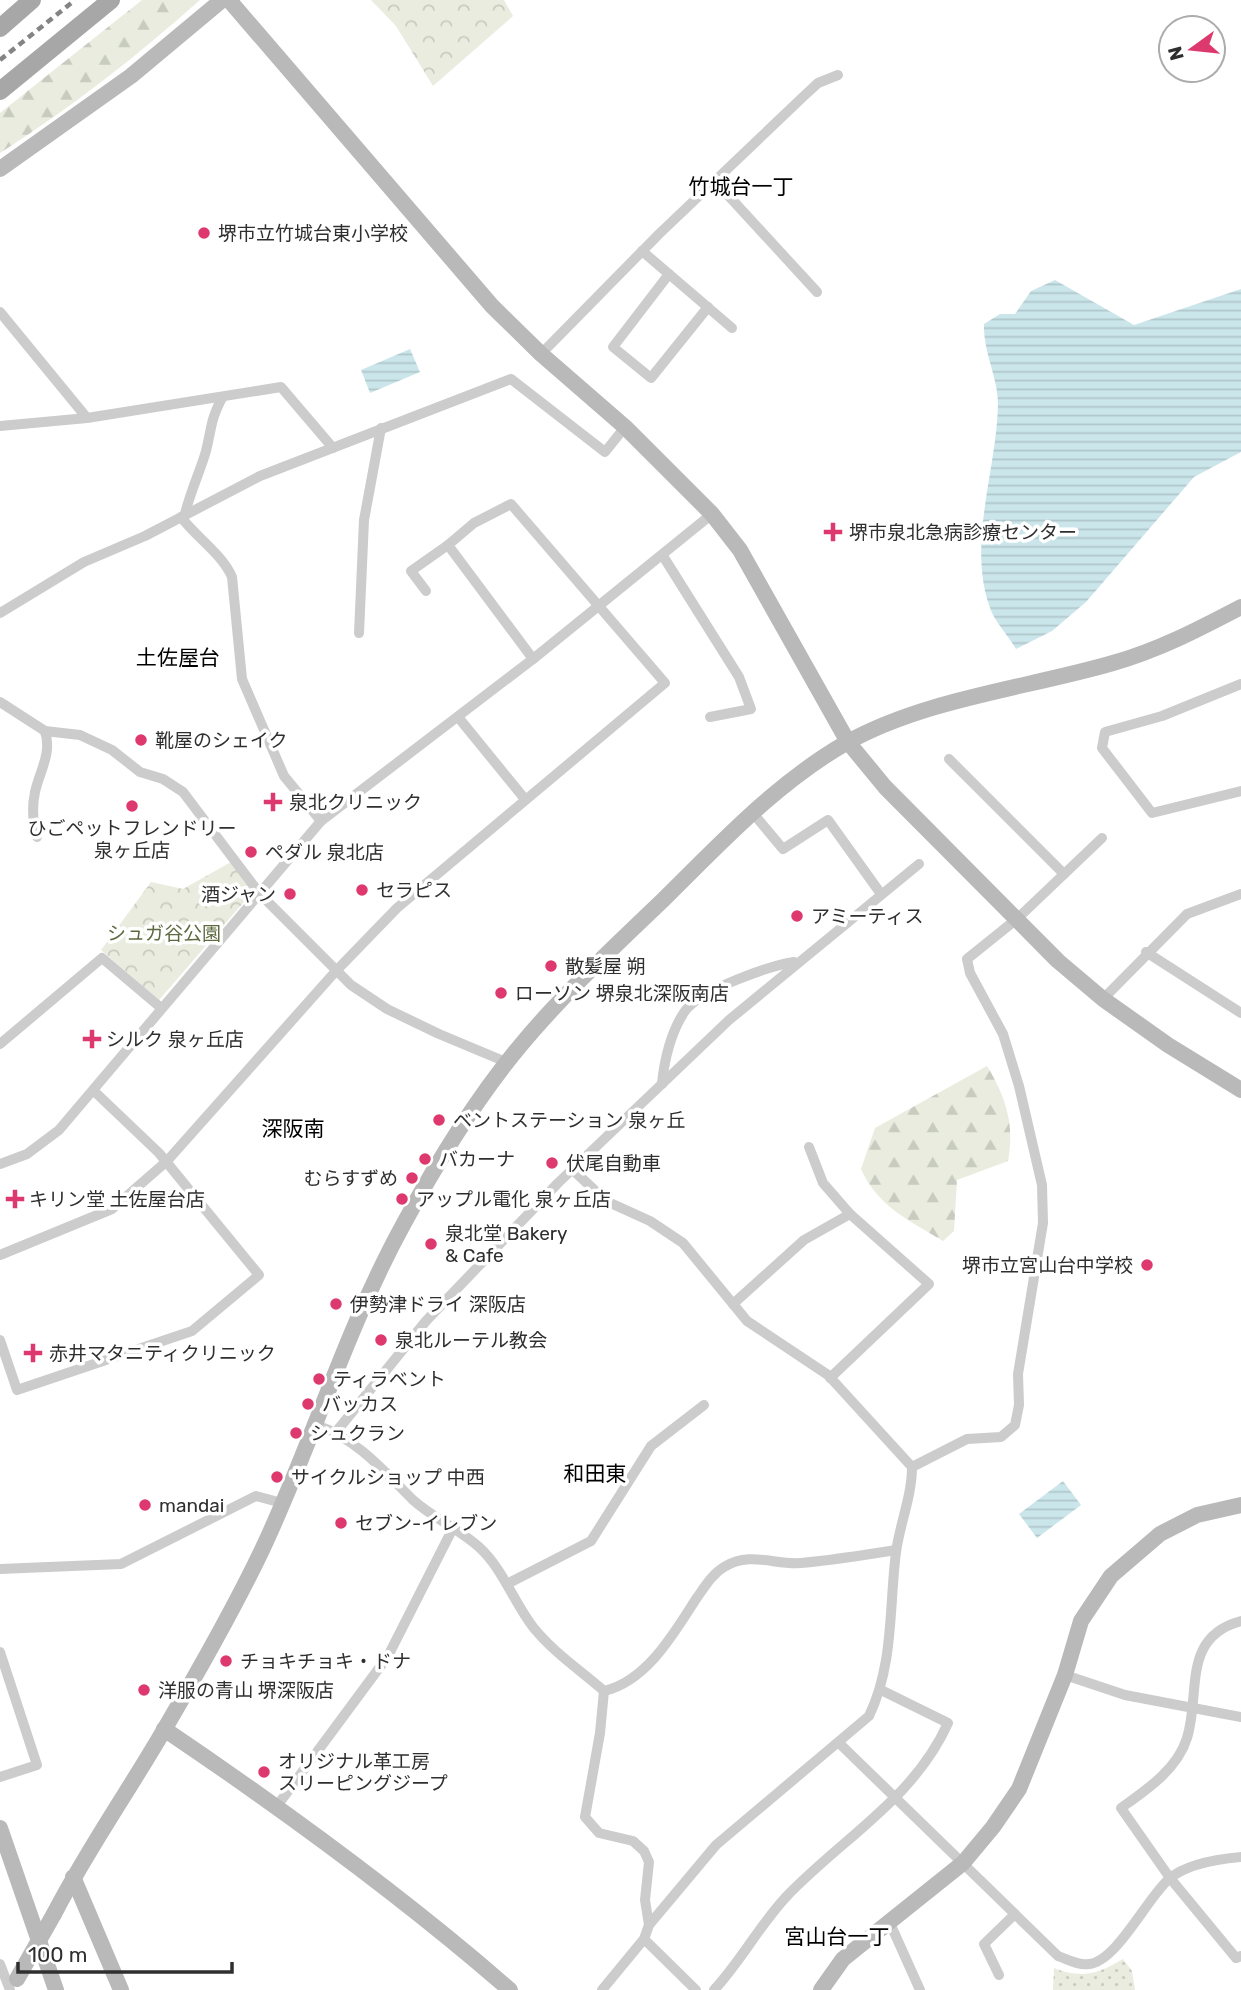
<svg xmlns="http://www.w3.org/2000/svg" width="1241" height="1990" viewBox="0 0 1241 1990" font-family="Rubik,'Noto Sans JP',sans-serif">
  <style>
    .grass { fill: url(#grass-dots) }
    .forest { fill: url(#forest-firs) }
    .park { fill: url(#park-crowns) }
    .water { fill: url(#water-rules) }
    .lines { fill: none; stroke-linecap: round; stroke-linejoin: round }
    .street { stroke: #ccc; stroke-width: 10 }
    .secondary { stroke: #b9b9b9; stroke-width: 16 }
    .primary { stroke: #a7a7a7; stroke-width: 18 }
    .rail { stroke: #848484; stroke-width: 4.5; stroke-dasharray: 7 5; stroke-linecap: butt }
    .secondary-bridge { stroke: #b9b9b9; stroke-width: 16 }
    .poi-dot { fill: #de396f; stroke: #fff; stroke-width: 2.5 }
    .labels { text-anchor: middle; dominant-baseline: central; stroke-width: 7; stroke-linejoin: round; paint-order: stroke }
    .poi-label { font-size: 19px; fill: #2f2f2f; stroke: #fff; text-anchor: start }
    .park-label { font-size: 19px; fill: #5d693e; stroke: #fff }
    .neighbourhood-label { font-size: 21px; fill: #000; stroke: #fff }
  </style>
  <defs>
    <pattern id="grass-dots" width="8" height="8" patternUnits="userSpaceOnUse" patternTransform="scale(1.75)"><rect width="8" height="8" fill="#e9ecde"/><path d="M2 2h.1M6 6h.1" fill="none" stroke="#c8cbbf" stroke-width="1.8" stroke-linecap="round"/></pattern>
    <pattern id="forest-firs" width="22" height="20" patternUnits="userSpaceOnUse" patternTransform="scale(1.75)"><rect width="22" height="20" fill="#e9ecde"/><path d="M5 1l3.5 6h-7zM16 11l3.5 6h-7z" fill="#c8cbbf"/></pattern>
    <pattern id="park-crowns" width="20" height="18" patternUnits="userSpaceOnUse" patternTransform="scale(1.75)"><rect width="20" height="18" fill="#e9ecde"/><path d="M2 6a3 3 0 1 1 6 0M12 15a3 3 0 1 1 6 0" fill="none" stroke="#c8cbbf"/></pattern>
    <pattern id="water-rules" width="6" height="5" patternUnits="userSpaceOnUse" patternTransform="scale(1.75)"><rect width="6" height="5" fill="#cbe6eb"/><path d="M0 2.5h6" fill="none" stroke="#afc6ca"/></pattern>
  </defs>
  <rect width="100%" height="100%" fill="#fff"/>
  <!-- grass -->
  <path class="grass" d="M1123,1959L1132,1971L1135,1990H1053L1054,1968C1082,1979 1098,1974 1123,1959Z"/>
  <!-- forest -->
  <g class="forest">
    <path d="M142,0H200C137,56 72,107 0,153V113Z"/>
    <path d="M987,1066C1006,1097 1015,1126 1008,1161L957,1180L954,1231L943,1241C909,1220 878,1207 861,1169L875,1128Z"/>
  </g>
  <!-- park -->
  <g class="park">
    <polygon points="371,0 504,0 513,16 433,86 396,26"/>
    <polygon points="231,862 250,886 249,896 159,1000 101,950 151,882 183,889"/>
  </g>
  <!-- water -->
  <g class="water">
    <path d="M1055,280L1134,325L1241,289V452L1194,477L1086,602L1052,631L1016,649C1009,637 998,625 992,613C965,548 997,471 998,404C998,377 983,352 984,324L1000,314H1015L1031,291Z"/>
    <polygon points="410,349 420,372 370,393 361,370"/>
    <polygon points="1063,1481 1081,1505 1037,1538 1019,1514"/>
  </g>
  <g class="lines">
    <!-- street -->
    <g class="street">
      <polyline points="715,181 817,292"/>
      <polyline points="642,251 732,328"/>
      <polyline points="669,274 613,347 651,378 708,307"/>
      <polyline points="0,312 87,418"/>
      <polyline points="541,354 659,234 805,95 818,83 838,75"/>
      <polyline points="0,426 87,418 281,387 333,448"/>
      <path d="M185,514C190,492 200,472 206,451C212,427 210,421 222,398"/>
      <path d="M181,517C196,537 222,554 232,577L242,679L284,776L321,821"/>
      <polyline points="663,556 739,677 751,709 710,717"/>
      <polyline points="426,591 411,571 448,545"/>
      <polyline points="0,613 84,562 145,536 260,476 511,379 605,452 625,427"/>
      <polyline points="359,633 364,520 381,428"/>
      <polyline points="1241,684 1162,716 1105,732 1102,748 1152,813 1241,791"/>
      <polyline points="0,702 45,731 80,735 112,750 140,772 163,779 183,792 260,894 351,985 387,1009 439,1034 506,1062"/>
      <polyline points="458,717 524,798"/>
      <polyline points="949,759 1064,874"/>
      <polyline points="752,812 783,849 828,820 881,894"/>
      <path d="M37,837C33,823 32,806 35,792C40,770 52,754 45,731"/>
      <polyline points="1146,952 1241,1013"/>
      <polyline points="1103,999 1187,914 1241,894"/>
      <polyline points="0,1044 102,958 160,1007"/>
      <path d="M662,1084C664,1061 671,1031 685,1011C700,990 769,966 794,962"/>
      <polyline points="809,1147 823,1183 850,1214 929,1284 830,1378"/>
      <polyline points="0,1164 27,1154 59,1130 321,821 533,659 712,514"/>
      <path d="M572,1169L606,1201L650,1221L683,1243L747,1321L828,1375L912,1467C912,1496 900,1523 896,1552C889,1607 894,1664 869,1716L716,1845L649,1925L644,1939L602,1990"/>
      <polyline points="0,1255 112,1209 167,1161 335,972 397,908 665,683 511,504 474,523 448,545 533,659"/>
      <polyline points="733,1304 804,1240 850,1214"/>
      <polyline points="0,1340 17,1390 192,1331 259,1275 159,1153 95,1092"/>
      <path d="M316,1425C356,1438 384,1471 413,1500C433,1518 459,1529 479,1547C503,1569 513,1601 533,1627C553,1652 580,1670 604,1691C647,1681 674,1633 696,1599C704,1588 712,1574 724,1567C750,1551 774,1565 801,1563C833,1560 865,1555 896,1550"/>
      <polyline points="336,1432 426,1321 558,1183 729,1020 919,864"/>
      <polyline points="912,1467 967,1439 1001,1437 1015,1425 1019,1405 1018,1374 1043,1223 1042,1185 1019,1086 1003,1034 970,973 967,959 1018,918 1102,838"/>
      <polyline points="0,1569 121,1564 256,1496 282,1503"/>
      <polyline points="507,1584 591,1541 651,1446 704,1405"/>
      <path d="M1241,1621C1181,1637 1201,1693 1187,1738C1177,1770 1146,1790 1121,1808L1170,1878L1236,1958L1241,1956"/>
      <polyline points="0,1652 37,1765 0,1777"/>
      <polyline points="1065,1675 1125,1695 1241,1717"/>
      <polyline points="604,1691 600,1733 585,1817 599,1833 633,1841 644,1851 649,1862 645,1900 649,1925"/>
      <path d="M839,1743L1058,1956C1067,1959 1079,1966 1089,1964C1117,1961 1147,1898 1169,1879C1186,1864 1219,1859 1241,1857"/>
      <polyline points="277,1806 388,1656 453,1528"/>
      <polyline points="889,1921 920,1990"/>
      <polyline points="644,1939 696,1990"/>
      <polyline points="0,1964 10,1990"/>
      <polyline points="999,1975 984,1944 1015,1914"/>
      <path d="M714,1990C741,1961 759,1926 786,1897C841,1839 914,1799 948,1723L881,1690"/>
    </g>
    <!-- secondary -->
    <g class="secondary">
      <polyline points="229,0 492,306 541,354 625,427 712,514 740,550 848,742 885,787 1058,961 1103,999 1168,1045 1241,1090"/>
      <polyline points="0,169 131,76 222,0"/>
      <path d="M164,1729C284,1810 401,1895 510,1990"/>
      <polyline points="0,1828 56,1990"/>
      <polyline points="73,1877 121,1990"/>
      <path d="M54,1914C87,1850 128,1792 164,1730C198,1672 233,1611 262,1550C312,1444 346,1329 403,1225C436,1164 475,1100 520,1046C563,994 614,947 663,900C721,843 775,784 846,743C924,699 1027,688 1113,663C1159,650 1199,629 1241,607"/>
      <polyline points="821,1990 843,1959 963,1863 993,1827 1019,1789 1065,1675 1081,1621 1111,1576 1160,1534 1197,1515 1241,1505"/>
    </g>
    <!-- primary -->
    <g class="primary">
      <polyline points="0,28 32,0"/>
      <polyline points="0,91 111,0"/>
    </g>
    <!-- rail -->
    <polyline class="rail" points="0,60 75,0"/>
    <!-- secondary-bridge -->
    <polyline class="secondary-bridge" points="17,1979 54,1914"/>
  </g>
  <!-- markers -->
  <g class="poi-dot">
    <circle cx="204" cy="233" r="7"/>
    <path d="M829.5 521.5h7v7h7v7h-7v7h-7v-7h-7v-7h7z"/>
    <circle cx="141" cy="740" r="7"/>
    <path d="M269.5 791.5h7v7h7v7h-7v7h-7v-7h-7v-7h7z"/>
    <circle cx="132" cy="806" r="7"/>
    <circle cx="251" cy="852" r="7"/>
    <circle cx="362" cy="890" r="7"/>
    <circle cx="290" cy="894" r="7"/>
    <circle cx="797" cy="916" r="7"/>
    <circle cx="551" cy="966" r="7"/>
    <circle cx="501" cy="993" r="7"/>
    <path d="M88.5 1028.5h7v7h7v7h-7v7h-7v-7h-7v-7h7z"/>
    <circle cx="439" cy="1120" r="7"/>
    <circle cx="425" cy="1159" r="7"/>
    <circle cx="552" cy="1163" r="7"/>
    <circle cx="412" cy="1178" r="7"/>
    <path d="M11.5 1188.5h7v7h7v7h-7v7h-7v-7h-7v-7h7z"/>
    <circle cx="402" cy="1199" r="7"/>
    <circle cx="431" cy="1244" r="7"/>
    <circle cx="1147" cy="1265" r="7"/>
    <circle cx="336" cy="1304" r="7"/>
    <circle cx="381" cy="1340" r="7"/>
    <path d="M29.5 1342.5h7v7h7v7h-7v7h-7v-7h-7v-7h7z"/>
    <circle cx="319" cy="1379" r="7"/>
    <circle cx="308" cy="1404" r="7"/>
    <circle cx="296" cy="1433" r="7"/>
    <circle cx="277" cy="1477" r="7"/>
    <circle cx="145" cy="1505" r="7"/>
    <circle cx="341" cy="1523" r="7"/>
    <circle cx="226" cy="1661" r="7"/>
    <circle cx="144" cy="1690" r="7"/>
    <circle cx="264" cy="1772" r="7"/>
  </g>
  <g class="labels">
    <!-- poi labels -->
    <g class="poi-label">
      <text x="218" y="233">堺市立竹城台東小学校</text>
      <text x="849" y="532">堺市泉北急病診療センター</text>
      <text x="155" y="740">靴屋のシェイク</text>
      <text x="289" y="802">泉北クリニック</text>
      <text x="132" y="828" text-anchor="middle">ひごペットフレンドリー<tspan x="132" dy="22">泉ヶ丘店</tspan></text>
      <text x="265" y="852">ペダル 泉北店</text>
      <text x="376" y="890">セラピス</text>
      <text x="276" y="894" text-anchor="end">酒ジャン</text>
      <text x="811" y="916">アミーティス</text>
      <text x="565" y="966">散髪屋 朔</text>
      <text x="515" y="993">ローソン 堺泉北深阪南店</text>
      <text x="106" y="1039">シルク 泉ヶ丘店</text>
      <text x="453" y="1120">ベントステーション 泉ヶ丘</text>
      <text x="439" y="1159">バカーナ</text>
      <text x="566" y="1163">伏尾自動車</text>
      <text x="398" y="1178" text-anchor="end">むらすずめ</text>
      <text x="29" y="1199">キリン堂 土佐屋台店</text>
      <text x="416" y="1199">アップル電化 泉ヶ丘店</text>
      <text x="445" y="1233">泉北堂 Bakery<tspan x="445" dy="22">&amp; Cafe</tspan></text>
      <text x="1133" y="1265" text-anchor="end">堺市立宮山台中学校</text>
      <text x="350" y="1304">伊勢津ドライ 深阪店</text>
      <text x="395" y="1340">泉北ルーテル教会</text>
      <text x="49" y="1353">赤井マタニティクリニック</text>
      <text x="333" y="1379">ティラベント</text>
      <text x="322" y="1404">バッカス</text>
      <text x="310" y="1433">シュクラン</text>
      <text x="291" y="1477">サイクルショップ 中西</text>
      <text x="159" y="1505">mandai</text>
      <text x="355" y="1523">セブン-イレブン</text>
      <text x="240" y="1661">チョキチョキ・ドナ</text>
      <text x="158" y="1690">洋服の青山 堺深阪店</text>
      <text x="278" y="1761">オリジナル革工房<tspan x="278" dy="22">スリーピングジープ</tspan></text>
    </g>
    <!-- park labels -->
    <g class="park-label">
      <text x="164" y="933">シュガ谷公園</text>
    </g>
    <!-- neighbourhood labels -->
    <g class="neighbourhood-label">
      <text x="741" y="186">竹城台一丁</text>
      <text x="178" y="657">土佐屋台</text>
      <text x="293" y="1128">深阪南</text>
      <text x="595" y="1473">和田東</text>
      <text x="837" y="1936">宮山台一丁</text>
    </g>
  </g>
  <!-- north arrow -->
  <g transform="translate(1192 49) rotate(255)"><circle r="33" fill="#ffffff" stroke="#acacac" stroke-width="2"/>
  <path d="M0-5L12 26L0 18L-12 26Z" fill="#de396f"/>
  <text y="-10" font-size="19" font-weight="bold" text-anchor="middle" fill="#2f2f2f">N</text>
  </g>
  <!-- scale -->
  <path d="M18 1962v10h214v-10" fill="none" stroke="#2f2f2f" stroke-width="3.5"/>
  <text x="28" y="1962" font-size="21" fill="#2f2f2f" stroke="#ffffff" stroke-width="5" paint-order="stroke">100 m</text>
</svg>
